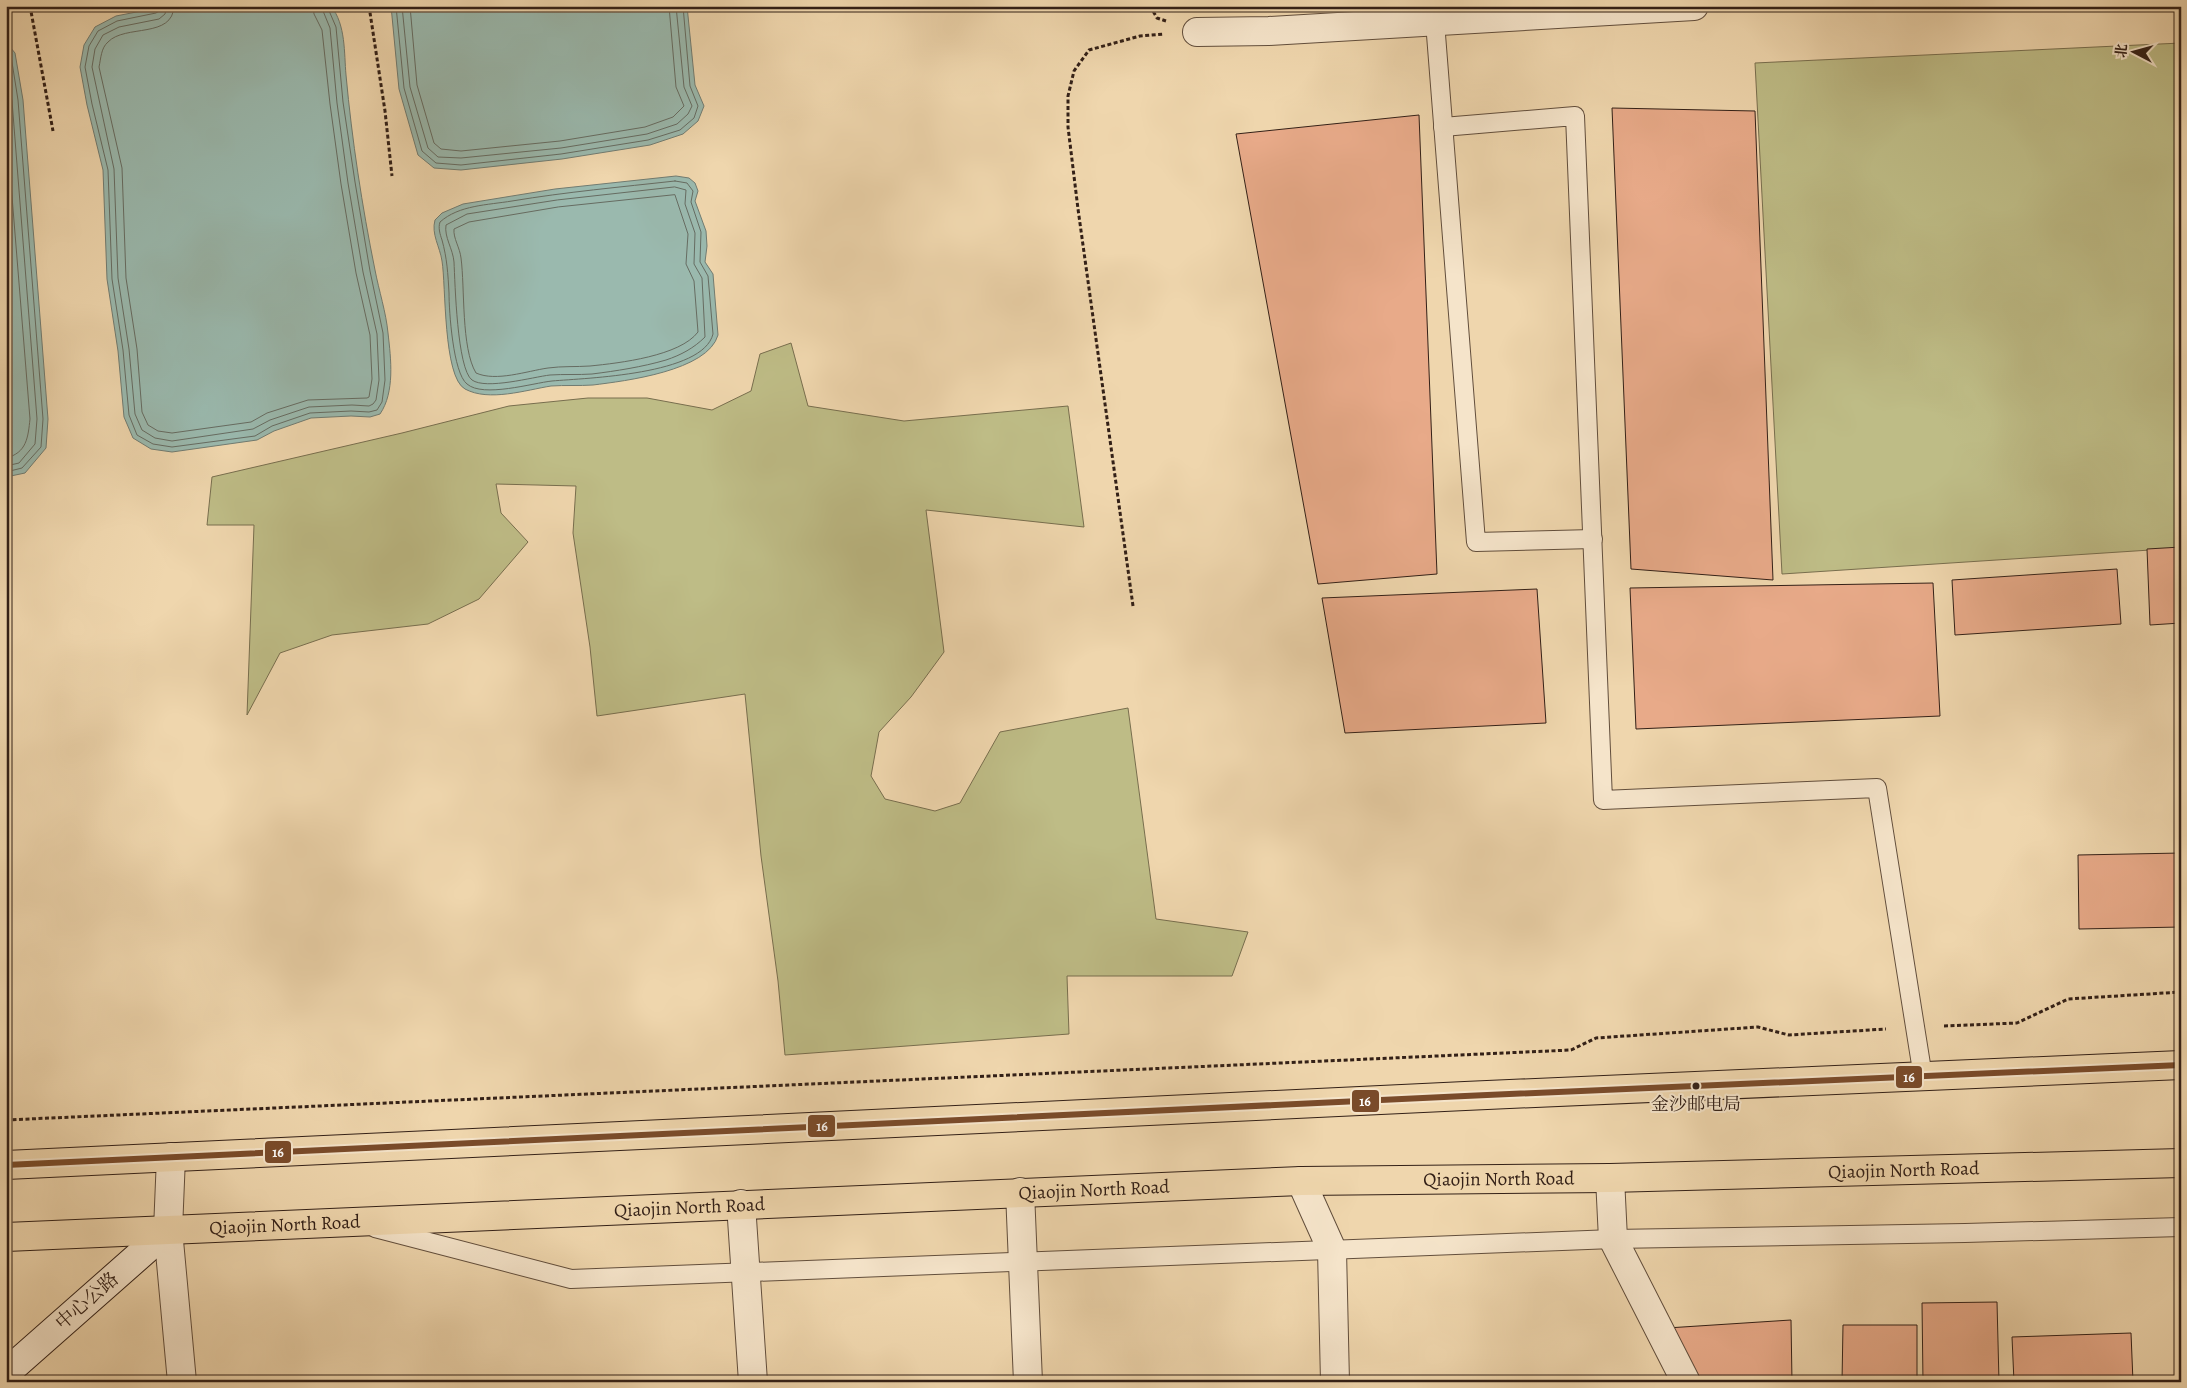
<svg xmlns="http://www.w3.org/2000/svg" width="2187" height="1388" viewBox="0 0 2187 1388" font-family="Alegreya,'Noto Serif SC',serif">
  <style>
    .green { fill: #bebc86; stroke: #786e4e }
    .water { fill: #9ab9ae; stroke: #717c72 }
    .lines { fill: none; stroke-linecap: round; stroke-linejoin: round }
    .shore { stroke: #666c62; stroke-width: 1 }
    .building { fill: #e8aa89; stroke: #332017 }
    .lane-casing { stroke: #624e3c; stroke-width: 20 }
    .street-casing { stroke: #624e3c; stroke-width: 30 }
    .secondary-casing { stroke: #332017; stroke-width: 30 }
    .primary-casing { stroke: #332017; stroke-width: 30 }
    .path { stroke: #332017; stroke-width: 3; stroke-dasharray: 4 2.5; stroke-linecap: butt }
    .lane { stroke: #f5e4ca; stroke-width: 18 }
    .street { stroke: #f5e4ca; stroke-width: 28 }
    .secondary { stroke: #f5e4ca; stroke-width: 28 }
    .primary { stroke: #efd6ad; stroke-width: 28 }
    .bus-1-casing { stroke: #f5e4ca; stroke-width: 10 }
    .bus-1 { stroke: #7a4b2a; stroke-width: 6 }
    .bus-dot { fill: #332017; stroke: #f5e4ca; stroke-width: 2 }
    .labels { text-anchor: middle; dominant-baseline: central; stroke-width: 4; stroke-linejoin: round; paint-order: stroke }
    .bus-label { font-size: 18px; fill: #332017; stroke: #f5e4ca }
    .street-label { font-size: 19px; fill: #332017; stroke: #f5e4ca }
    .line-badge { stroke: #f5e4ca; stroke-width: 2 }
    .badge-label { font-size: 14px; text-anchor: middle; font-weight: bold; fill: #fff }
  </style>
  <rect width="100%" height="100%" fill="#efd6ad"/>
  <filter id="stains"><feTurbulence type="fractalNoise" baseFrequency=".004" numOctaves="4"/><feColorMatrix values="0 0 0 0 .2 0 0 0 0 .09 0 0 0 0 .02 0 0 0 .5 -.17"/></filter>
  <radialGradient id="worn" r=".72"><stop offset=".6" stop-color="#630" stop-opacity="0"/><stop offset="1" stop-color="#630" stop-opacity=".3"/></radialGradient>
  <!-- green -->
  <g class="green">
    <polygon points="2181,43 2181,548 1782,574 1755,63"/>
    <polygon points="791,343 808,406 904,421 1068,406 1084,527 926,510 944,652 911,697 879,732 871,776 885,799 935,811 960,803 1000,732 1128,708 1156,919 1248,932 1232,976 1067,976 1069,1034 785,1055 778,981 761,856 745,694 597,716 590,647 573,533 576,486 496,484 501,513 528,542 479,599 428,624 332,635 280,653 247,715 254,525 207,525 212,477 402,433 509,406 588,398 647,398 712,410 751,391 760,354"/>
  </g>
  <!-- water -->
  <g class="water">
    <path d="M167,6H331C346,25 344,53 346,75C352,140 362,206 375,270C379,291 386,312 388,333C391,359 395,392 380,414L370,417L351,416L311,418L274,431L257,440L172,452L151,449L133,438L124,417L118,351L107,279L103,170L87,105L80,67L84,45L95,27L116,16Z"/>
    <polygon points="391,6 687,6 695,85 704,106 698,121 683,134 650,145 562,159 461,170 434,168 418,155 399,89"/>
    <polygon points="6,42 15,53 23,100 48,419 46,448 25,473 6,477"/>
    <path d="M676,176L689,178L695,183L698,191L695,201L706,231L707,246L705,262L713,274L718,335C708,371 625,381 593,385C579,386 565,385 551,386C526,390 489,402 465,389C443,377 446,285 442,261C440,247 431,234 435,220L442,213L463,204L555,189Z"/>
  </g>
  <g class="lines">
    <!-- shore -->
    <g class="shore">
      <polyline points="160,6 159,11 156,13 117,21 98,31 89,46 85,67 92,104 108,170 112,279 123,350 129,415 137,435 153,444 172,447 255,436 272,426 310,413 351,411 369,412 377,410 382,402 385,380 383,333 370,271 355,182 343,102 336,27 327,6"/>
      <polyline points="167,6 165,14 159,19 119,27 103,35 95,49 92,67 114,169 118,278 129,349 135,414 142,430 155,438 172,441 253,429 270,420 309,407 352,405 369,406 373,404 376,400 379,380 377,334 363,272 348,183 337,103 330,28 321,6"/>
      <path d="M174,6C173,39 125,24 108,42C101,48 101,58 99,67L122,168L126,278L137,349L142,412L148,425L158,431L172,433L251,422L267,413L308,400L367,398L369,397L372,379L370,335L356,273L341,184L330,104L322,30L314,14L313,6"/>
      <polyline points="396,6 404,88 422,151 436,163 461,165 561,154 648,140 680,130 694,118 698,106 690,86 683,6"/>
      <polyline points="402,6 410,87 428,148 438,157 461,158 561,148 647,134 677,124 688,114 692,106 684,87 676,6"/>
      <polyline points="410,6 417,85 434,143 441,149 461,151 560,141 645,127 673,117 684,106 676,87 669,6"/>
      <polyline points="6,50 11,56 18,100 43,419 41,447 22,468 6,472"/>
      <polyline points="6,67 12,101 37,419 35,444 19,463 6,466"/>
      <path d="M6,122L30,419C28,437 27,453 6,458"/>
      <path d="M675,181L687,183L693,191L691,202L701,232L700,262L708,276L713,334C703,375 586,378 552,381C533,383 483,398 467,384C453,373 449,311 449,293C448,274 447,258 442,240C440,234 438,228 440,222C459,205 488,205 512,201C566,192 621,187 675,181Z"/>
      <path d="M675,187L686,190L685,204L695,233L694,264L702,278L705,337C694,348 681,355 666,360C642,367 616,371 592,374C578,375 564,374 550,375C533,377 486,390 472,380C457,369 455,282 454,262C453,249 444,237 446,225L467,214L557,200Z"/>
      <path d="M675,195L688,234L686,264L694,281L698,332C680,356 620,363 590,366C576,367 562,366 548,368C527,371 496,382 476,373C461,348 465,288 461,258C460,248 453,238 454,229L469,222L558,207Z"/>
    </g>
  </g>
  <!-- building -->
  <g class="building">
    <polygon points="1612,108 1755,111 1773,580 1631,569"/>
    <polygon points="1419,115 1437,574 1318,584 1236,134"/>
    <polygon points="2181,547 2181,623 2150,625 2147,549"/>
    <polygon points="2117,569 2121,624 1955,635 1952,580"/>
    <polygon points="1933,583 1940,716 1636,729 1630,588"/>
    <polygon points="1537,589 1546,723 1345,733 1322,598"/>
    <polygon points="2181,853 2181,927 2079,929 2078,855"/>
    <polygon points="1997,1302 1999,1382 1923,1382 1922,1303"/>
    <polygon points="1791,1320 1792,1382 1698,1382 1667,1328"/>
    <polygon points="1843,1325 1917,1325 1917,1382 1842,1382"/>
    <polygon points="2131,1333 2133,1382 2014,1382 2012,1337"/>
  </g>
  <g class="lines">
    <defs>
      <g id="lane">
        <polyline points="1435,22 1476,542 1593,539"/>
        <polyline points="1443,127 1575,116 1603,800 1877,788 1923,1077"/>
        <polyline points="375,1228 571,1279 1613,1239 1965,1233 2181,1227"/>
      </g>
      <g id="street">
        <polyline points="1197,32 1269,31 1694,6"/>
        <polyline points="171,1157 168,1230 182,1382"/>
        <polyline points="1610,1178 1613,1239 1686,1382"/>
        <polyline points="1301,1181 1332,1250 1335,1382"/>
        <polyline points="1020,1192 1028,1382"/>
        <polyline points="741,1204 753,1382"/>
      </g>
      <polyline id="secondary" points="6,1373 168,1230"/>
      <g id="primary">
        <polyline points="6,1165 1465,1096 2181,1065"/>
        <path id="s1" d="M6,1237L1301,1181L1610,1178L2181,1163"/>
      </g>
    </defs>
    <!-- lane casing -->
    <use href="#lane" class="lane-casing"/>
    <!-- street casing -->
    <use href="#street" class="street-casing"/>
    <!-- secondary casing -->
    <use href="#secondary" class="secondary-casing"/>
    <!-- primary casing -->
    <use href="#primary" class="primary-casing"/>
    <!-- path -->
    <g class="path">
      <polyline points="30,6 53,131"/>
      <polyline points="369,6 385,111 392,176"/>
      <polyline points="1150,6 1157,18 1166,21"/>
      <polyline points="1133,606 1078,209 1068,127 1068,96 1074,71 1089,50 1140,36 1164,34"/>
      <polyline points="1944,1026 2017,1023 2068,999 2181,992"/>
      <polyline points="6,1120 1571,1050 1596,1038 1758,1027 1789,1035 1886,1029"/>
    </g>
    <!-- lane -->
    <use href="#lane" class="lane"/>
    <!-- street -->
    <use href="#street" class="street"/>
    <!-- secondary -->
    <use href="#secondary" class="secondary"/>
    <!-- primary -->
    <use href="#primary" class="primary"/>
    <defs>
      <polyline id="bus-1" points="6,1165 1465,1096 2181,1065"/>
    </defs>
    <!-- bus-1 casing -->
    <use href="#bus-1" class="bus-1-casing"/>
    <!-- bus-1 -->
    <use href="#bus-1" class="bus-1"/>
  </g>
  <!-- markers -->
  <circle class="bus-dot" cx="1696" cy="1086" r="4.5"/>
  <g class="labels">
    <!-- bus labels -->
    <g class="bus-label">
      <text x="1696" y="1104">金沙邮电局</text>
    </g>
    <!-- street labels -->
    <g class="street-label">
      <text stroke="none"><textPath href="#s1" startOffset="1899">Qiaojin North Road</textPath></text>
      <text stroke="none"><textPath href="#s1" startOffset="1494">Qiaojin North Road</textPath></text>
      <text stroke="none"><textPath href="#s1" startOffset="1089">Qiaojin North Road</textPath></text>
      <text stroke="none"><textPath href="#s1" startOffset="684">Qiaojin North Road</textPath></text>
      <text stroke="none"><textPath href="#s1" startOffset="279">Qiaojin North Road</textPath></text>
      <text transform="translate(87 1301) rotate(-41)">中心公路</text>
    </g>
  </g>
  <g class="line-badge">
    <rect x="1895" y="1065" width="28" height="24" rx="5" fill="#7a4b2a"/>
    <rect x="1351" y="1089" width="29" height="24" rx="5" fill="#7a4b2a"/>
    <rect x="807" y="1114" width="29" height="24" rx="5" fill="#7a4b2a"/>
    <rect x="264" y="1140" width="28" height="24" rx="5" fill="#7a4b2a"/>
  </g>
  <g class="badge-label">
    <text x="1909" y="1082">16</text>
    <text x="1365" y="1106">16</text>
    <text x="822" y="1131">16</text>
    <text x="278" y="1157">16</text>
  </g>
  <!-- margin -->
  <rect width="2187" height="1388" fill="none" stroke="#efd6ad" stroke-width="25"/>
  <rect x="8" y="8" width="2172" height="1373" fill="none" stroke="#332017" stroke-width="2.5"/>
  <rect x="12" y="12" width="2162" height="1363" fill="none" stroke="#332017"/>
  <!-- north arrow -->
  <g transform="translate(2134 52) rotate(276)" stroke="#f5e4ca" stroke-width="4" paint-order="stroke">
  <path d="M0-4L9 19L0 12L-9 19Z" fill="#332017"/>
  <text y="-8" font-size="14" font-weight="bold" text-anchor="middle" fill="#332017">北</text>
  </g>
  <rect width="100%" height="100%" filter="url(#stains)"/>
  <rect width="100%" height="100%" fill="url(#worn)"/>
</svg>
